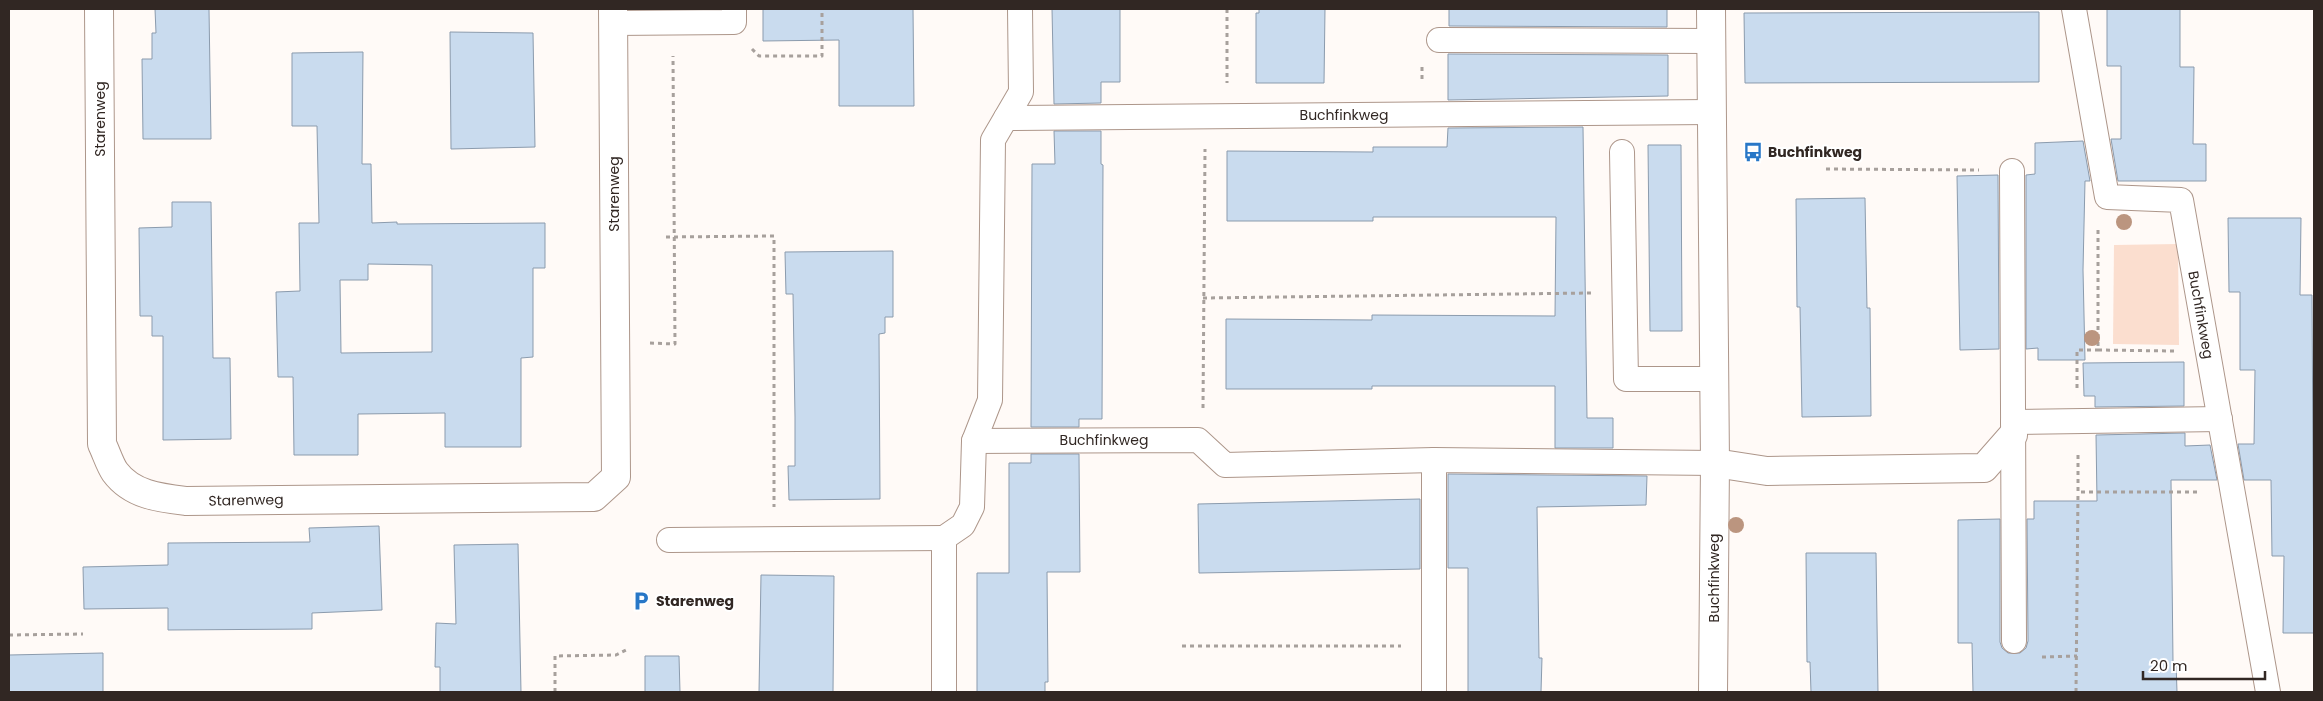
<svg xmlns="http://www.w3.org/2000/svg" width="2323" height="701" viewBox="0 0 2323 701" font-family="Poppins,sans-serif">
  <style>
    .green { fill: #fbdecf }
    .building { fill: #c9dbee; stroke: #8b9bad; fill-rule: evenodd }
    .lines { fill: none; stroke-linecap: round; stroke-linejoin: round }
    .lane-casing { stroke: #ad968a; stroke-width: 26 }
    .street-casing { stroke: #ad968a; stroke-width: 30 }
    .path { stroke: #a7a09c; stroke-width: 3; stroke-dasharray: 4 4; stroke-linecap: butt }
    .lane { stroke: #fff; stroke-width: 24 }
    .street { stroke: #fff; stroke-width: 28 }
    .tree { fill: #bb957f }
    .labels { text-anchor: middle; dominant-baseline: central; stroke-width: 4; stroke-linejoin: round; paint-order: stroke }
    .street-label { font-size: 14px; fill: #312723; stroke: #fff }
    .poi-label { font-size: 14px; font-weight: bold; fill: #312723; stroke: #fff; text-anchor: start }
  </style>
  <rect width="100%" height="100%" fill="#fffaf7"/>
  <!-- green -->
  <polygon class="green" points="2178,244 2179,345 2113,344 2114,245"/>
  <!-- building -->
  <g class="building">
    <polygon points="155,9 209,9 211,139 143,139 142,59 152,59 152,33 156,33"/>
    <polygon points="763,9 913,9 914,106 839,106 839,40 763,41"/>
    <polygon points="1052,9 1120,9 1120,82 1101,82 1101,103 1054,104"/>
    <polygon points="1259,9 1325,9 1324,83 1256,83 1256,13 1259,13"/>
    <polygon points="1449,9 1667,9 1667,27 1449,26"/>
    <polygon points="2107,9 2180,9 2180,67 2194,67 2193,144 2206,144 2206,181 2118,181 2111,139 2121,139 2121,66 2107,66"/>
    <polygon points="2039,12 2039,82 1745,83 1744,13"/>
    <polygon points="450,32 533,33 535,147 451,149"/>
    <path d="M363,52L362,164H371L372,223L397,222V224L545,223V268H533V357L521,358V447H445V413L358,414V455H294L293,377H278L276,292L300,291L299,223H319L317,126H292V53ZM368,264L432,265V352L341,353L340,280H368Z"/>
    <polygon points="1448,54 1668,55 1668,96 1448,100"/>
    <polygon points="1583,127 1587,418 1613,418 1613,448 1555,448 1555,386 1372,386 1372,389 1226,389 1226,319 1372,320 1372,315 1555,316 1556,217 1373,217 1373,221 1227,221 1227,151 1373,152 1373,147 1447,147 1448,128"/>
    <polygon points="1054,131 1101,131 1101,164 1103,165 1102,419 1079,419 1079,427 1031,427 1032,164 1055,164"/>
    <polygon points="2083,141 2090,181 2085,181 2083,270 2085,360 2038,360 2038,348 2026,349 2026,175 2035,174 2035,143"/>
    <polygon points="1648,145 1681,145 1682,331 1650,331"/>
    <polygon points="1998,175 1999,349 1960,350 1957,176"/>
    <polygon points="1865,198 1867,308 1870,308 1871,416 1802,417 1800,307 1797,307 1796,199"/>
    <polygon points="172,202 211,202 213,358 230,358 231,439 163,440 163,336 152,336 152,316 140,316 139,228 172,227"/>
    <polygon points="2228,218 2301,218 2300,295 2312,295 2314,633 2283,633 2284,556 2272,556 2271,480 2244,480 2238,444 2254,444 2255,370 2240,370 2240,292 2229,292"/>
    <polygon points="893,251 893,317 885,317 885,333 879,334 880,499 789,500 788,466 795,466 795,417 793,294 786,294 785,252"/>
    <polygon points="2184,362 2184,406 2095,407 2095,396 2084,396 2083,363"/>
    <polygon points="2185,433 2185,446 2210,445 2217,480 2171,480 2173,662 2176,662 2177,692 1973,692 1972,643 1958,643 1958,520 2000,519 2000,642 2002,648 2008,653 2020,653 2026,648 2028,641 2027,519 2034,519 2034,501 2097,501 2096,435"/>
    <polygon points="1031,454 1079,454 1080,572 1047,572 1048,682 1045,682 1045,692 977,692 977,573 1009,573 1009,463 1031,463"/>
    <polygon points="1448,474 1647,476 1646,505 1537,507 1539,658 1542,658 1541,692 1468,692 1468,568 1448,568"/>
    <polygon points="1420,499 1420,569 1199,573 1198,504"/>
    <polygon points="379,526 382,610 312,613 312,629 168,630 168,608 84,609 83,567 168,565 168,543 310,542 309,528"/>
    <polygon points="518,544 521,692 440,692 440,667 435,667 436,623 456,624 454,545"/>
    <polygon points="1806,553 1876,553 1878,692 1811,692 1810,662 1807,662"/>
    <polygon points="761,575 834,576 833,692 759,692"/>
    <polygon points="103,653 103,692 9,692 9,655"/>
    <polygon points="645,656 679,656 680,692 645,692"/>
  </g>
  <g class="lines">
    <defs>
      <g id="lane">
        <polyline points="2074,9 2107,197 2181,200 2268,692"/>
        <polyline points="613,23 734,22 734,9"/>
        <polyline points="1439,40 1711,41"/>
        <polyline points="1006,118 1711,112"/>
        <polyline points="1622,152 1626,379 1714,379"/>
        <polyline points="2012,171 2014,641"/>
        <polyline points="2013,422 2220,419"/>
        <polyline points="974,441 1198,440 1225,465 1434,460 1715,463"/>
        <polyline points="944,538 963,525 972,507 974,441 990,400 993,140 1021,92 1020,9"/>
        <polyline points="669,540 944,538"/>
        <polyline points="944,692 944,538"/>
        <polyline points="1434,692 1434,460"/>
      </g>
      <g id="street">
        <path d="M99,9L102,444C106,452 110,465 115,472C132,495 160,498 186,501L594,497L616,477L613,9"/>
        <polyline points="1711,9 1715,463 1713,692"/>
        <polyline points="1715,463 1767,471 1984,468 2013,435"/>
      </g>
    </defs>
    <!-- lane casing -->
    <use href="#lane" class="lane-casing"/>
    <!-- street casing -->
    <use href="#street" class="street-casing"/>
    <!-- path -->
    <g class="path">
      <polyline points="1227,9 1227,83"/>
      <polyline points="752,49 759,56 822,56 822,9"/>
      <polyline points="1422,67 1422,81"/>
      <polyline points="1826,169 1979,170"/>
      <polyline points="2098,230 2098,350 2174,351"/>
      <polyline points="666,237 774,236 774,507"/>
      <polyline points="1203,298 1591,293"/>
      <polyline points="650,343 675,344 673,56"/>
      <polyline points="2077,388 2077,350 2098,350"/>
      <polyline points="1203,408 1205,149"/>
      <polyline points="2078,455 2078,492 2199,492"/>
      <polyline points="9,635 83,634"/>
      <polyline points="1182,646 1401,646"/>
      <polyline points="2042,657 2077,656"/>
      <polyline points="555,692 555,656 616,655 626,650"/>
      <polyline points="2076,692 2078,492"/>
    </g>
    <!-- lane -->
    <use href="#lane" class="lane"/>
    <!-- street -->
    <use href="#street" class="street"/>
  </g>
  <!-- trees -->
  <g class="tree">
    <circle cx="2124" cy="222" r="8"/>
    <circle cx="2092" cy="338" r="8"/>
    <circle cx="1736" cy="525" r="8"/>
  </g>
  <!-- icons -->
  <defs>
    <symbol id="bus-bare" viewBox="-9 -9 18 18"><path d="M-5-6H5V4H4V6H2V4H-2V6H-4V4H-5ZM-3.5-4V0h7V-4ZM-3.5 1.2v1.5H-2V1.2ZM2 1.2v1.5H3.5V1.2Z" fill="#2877c7" stroke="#fff" stroke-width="2.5" paint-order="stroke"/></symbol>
    <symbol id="parking-bare" viewBox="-9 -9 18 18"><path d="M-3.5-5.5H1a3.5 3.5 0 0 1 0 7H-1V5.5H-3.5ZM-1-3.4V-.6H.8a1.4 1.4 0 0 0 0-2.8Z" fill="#2877c7" stroke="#fff" stroke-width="2.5" paint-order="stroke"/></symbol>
  </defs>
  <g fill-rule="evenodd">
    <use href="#bus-bare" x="1739" y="138" width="28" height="28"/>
    <use href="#parking-bare" x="627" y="587" width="28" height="28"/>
  </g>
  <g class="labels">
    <!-- street labels -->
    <g class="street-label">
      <text x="1344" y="115">Buchfinkweg</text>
      <text transform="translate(100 119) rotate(-90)">Starenweg</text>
      <text transform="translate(614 194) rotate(-90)">Starenweg</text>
      <text transform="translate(2201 315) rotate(80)">Buchfinkweg</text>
      <text x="1104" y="440">Buchfinkweg</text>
      <text transform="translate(246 500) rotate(-1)">Starenweg</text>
      <text transform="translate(1714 578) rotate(-90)">Buchfinkweg</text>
    </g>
    <!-- poi labels -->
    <g class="poi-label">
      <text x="1768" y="152">Buchfinkweg</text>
      <text x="656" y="601">Starenweg</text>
    </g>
  </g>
  <!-- border -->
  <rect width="2323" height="701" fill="none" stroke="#312723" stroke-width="20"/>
  <!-- scale -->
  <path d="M2143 671v8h122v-8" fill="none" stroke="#312723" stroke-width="2.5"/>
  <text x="2150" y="671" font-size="15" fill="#312723" stroke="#ffffff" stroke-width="4" paint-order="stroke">20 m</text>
</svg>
